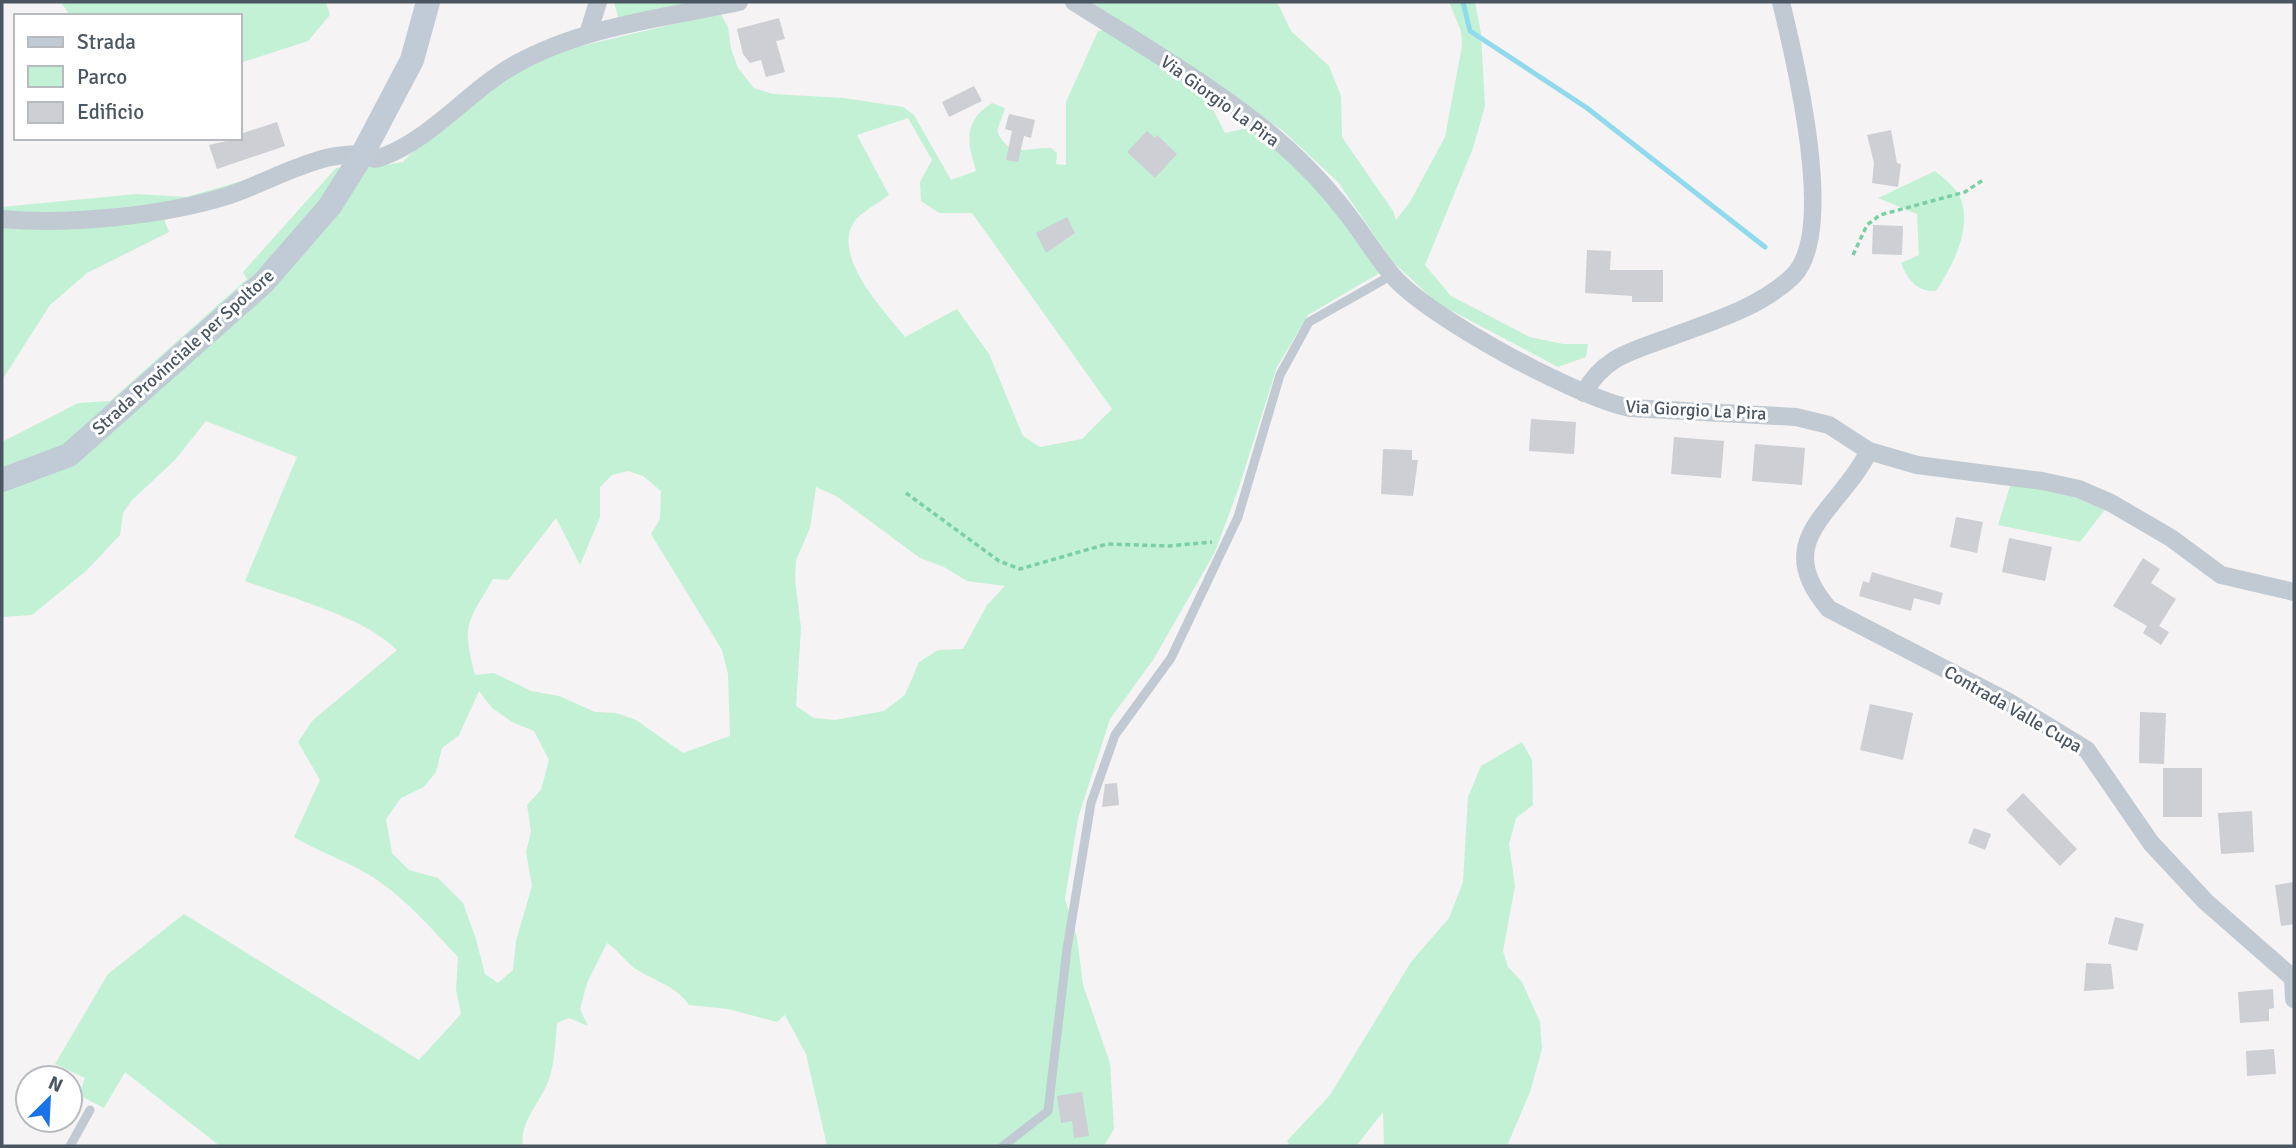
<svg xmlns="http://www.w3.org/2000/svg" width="2296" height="1148" viewBox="0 0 2296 1148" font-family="Signika,sans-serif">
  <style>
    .green { fill: #c3f1d5; fill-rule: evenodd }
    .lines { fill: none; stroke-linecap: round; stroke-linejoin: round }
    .stream { stroke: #90daee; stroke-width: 5 }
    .building { fill: #cdcfd5 }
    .path { stroke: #7ad0a6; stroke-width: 3.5; stroke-dasharray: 5 3.5; stroke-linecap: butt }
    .lane { stroke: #c1cad2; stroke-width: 9 }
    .street { stroke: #c1cad2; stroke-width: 18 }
    .secondary { stroke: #c1cbd6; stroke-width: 24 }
    .labels { text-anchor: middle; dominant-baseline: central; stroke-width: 6; stroke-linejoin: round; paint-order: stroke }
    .street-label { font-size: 18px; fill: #4a5661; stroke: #fff }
  </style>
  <rect width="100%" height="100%" fill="#f5f3f3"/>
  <!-- green -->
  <g class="green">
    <polygon points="61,2 326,2 330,15 308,41 240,63 240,16 70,16"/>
    <polygon points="614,2 697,2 630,19 618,17"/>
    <polygon points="1092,2 1277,2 1291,31 1329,66 1341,96 1342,137 1393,211 1396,220 1410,202 1445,137 1462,46 1461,31 1449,2 1475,2 1481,34 1485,106 1473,148 1425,265 1451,296 1530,337 1563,344 1588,344 1586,357 1558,367 1437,303 1392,261 1338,182 1282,130"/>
    <path d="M720,13L728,27L731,49L738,68L754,88L773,94L844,98L903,107L914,115L951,180L976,171C967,142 963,121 992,103L1005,108L997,131C1010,160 1025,147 1051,148L1057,153L1056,164L1066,165V102L1098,31L1105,30L1206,96L1225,133L1252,127L1328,199L1381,272L1308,315L1277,367L1239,487L1215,552L1153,660L1110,719L1078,818L1065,899L1077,937L1083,985L1110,1063L1114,1129L1104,1146H827L806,1054L785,1015L777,1022L728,1009L689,1005C676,986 655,981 636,969C625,962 620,951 607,943L587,983L580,1009L588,1026L569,1018L557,1023C555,1043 555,1066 547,1084C539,1104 519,1123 523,1146H220L125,1072L104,1108L79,1095L85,1078L55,1064L108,974L184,914L419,1060L461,1014L456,990L458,957C430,927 402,894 366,873C342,859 317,851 294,837L320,780L298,742L313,720L397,650C363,616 290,598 245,581L297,457L206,421L175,460L132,500L123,513L120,535L87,570L32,615L2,617V442L78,403L110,401L247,279L243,272L336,168L373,167L403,162L428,136L518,71L569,49ZM908,118L932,160L920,182L921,201L939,213H972L1112,409L1082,439L1040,447L1023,436L989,354L957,309L905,337C885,312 831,256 854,222C861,212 879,203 889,195L857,135ZM628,471L643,476L661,491L660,519L651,534L722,650L728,674L730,736L683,753L636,720L616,713L595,712L559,696L531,691L494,673L475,675C461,623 468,623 493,579L508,580L556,518L580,565L600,517V487L612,475ZM816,487L836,496L920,558L944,567L967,581L1005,586L987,605L963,649L938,650L919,662L905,695L884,711L835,720L814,718L796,706L801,628L795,580L796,560L810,528ZM479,691L492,708L512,722L534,731L549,760L541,790L527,805L531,832L526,852L532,886L516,941L513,970L498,983L485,974L476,939L463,903L438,878L409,870L392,853L386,819L401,798L424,787L436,772L442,748L459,735Z"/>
    <path d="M1935,171C1943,178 1954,186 1959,195C1974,226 1953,265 1936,291C1917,292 1908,280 1901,263L1919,255L1917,214L1878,198Z"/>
    <polygon points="242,181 163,217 169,232 87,273 50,305 2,380 2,207 136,194 186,197"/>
    <polygon points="2011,483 2049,487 2106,508 2080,542 1998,525"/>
    <polygon points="1522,742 1532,760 1533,805 1516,818 1509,844 1515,886 1503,951 1508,967 1522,982 1540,1022 1542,1049 1530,1092 1507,1146 1384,1146 1383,1112 1356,1146 1290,1146 1287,1141 1330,1095 1411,962 1449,918 1463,882 1468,797 1481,766"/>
  </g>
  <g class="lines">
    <!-- stream -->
    <polyline class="stream" points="1463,2 1470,31 1587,108 1765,247"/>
  </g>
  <!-- building -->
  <g class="building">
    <polygon points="779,18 785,39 776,41 785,72 766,77 761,60 750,63 743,54 737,29"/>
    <polygon points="974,86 982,101 949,117 942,102"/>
    <polygon points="1009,114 1035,120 1031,138 1024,136 1018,162 1006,160 1012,131 1005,129"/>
    <polygon points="277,122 285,146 217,169 209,145 240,138 240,134"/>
    <polygon points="1891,130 1897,163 1901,164 1898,187 1872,183 1874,163 1867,135"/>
    <polygon points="1147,131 1155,138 1157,135 1177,154 1155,178 1127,152"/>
    <polygon points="1067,217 1075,233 1046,253 1036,233"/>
    <polygon points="1873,225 1903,226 1902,255 1872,254"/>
    <polygon points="1587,250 1611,251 1610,270 1663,270 1663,302 1632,302 1632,296 1585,293"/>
    <polygon points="1531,419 1576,422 1574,454 1529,451"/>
    <polygon points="1674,437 1724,441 1721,478 1671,474"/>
    <polygon points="1755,444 1805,448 1802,485 1752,481"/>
    <polygon points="1383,449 1412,450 1412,460 1418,460 1413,496 1381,494"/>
    <polygon points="1956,517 1983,522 1977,553 1950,547"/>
    <polygon points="2009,538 2052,547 2045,581 2002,572"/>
    <polygon points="2143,558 2160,569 2151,583 2176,599 2159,626 2169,632 2161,645 2143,633 2147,626 2113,606"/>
    <polygon points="1872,572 1943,593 1940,605 1914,598 1911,611 1859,596 1863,581 1869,583"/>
    <polygon points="1870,704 1913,713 1903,760 1860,750"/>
    <polygon points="2140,712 2166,713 2164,764 2139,763"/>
    <rect x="2163" y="768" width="39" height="49"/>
    <polygon points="1117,783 1119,805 1102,807 1105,784"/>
    <polygon points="2023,793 2077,849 2060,866 2006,810"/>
    <polygon points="2252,811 2254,852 2221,854 2218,813"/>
    <polygon points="1974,828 1991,834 1985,850 1968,843"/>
    <polygon points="2294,882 2294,924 2281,926 2275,885"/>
    <polygon points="2115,917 2144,924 2137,951 2108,944"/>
    <polygon points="2086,963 2111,964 2114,989 2084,991"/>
    <polygon points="2273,989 2274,1008 2269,1009 2269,1021 2240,1023 2238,992"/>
    <polygon points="2274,1049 2276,1074 2247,1076 2246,1051"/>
    <polygon points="1082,1092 1089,1136 1074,1138 1072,1121 1061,1123 1057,1096"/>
  </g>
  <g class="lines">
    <!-- path -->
    <g class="path">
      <polyline points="1853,255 1867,225 1880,215 1965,192 1983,180"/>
      <polyline points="906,493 999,561 1020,569 1107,544 1169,546 1212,542"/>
    </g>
    <!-- lane -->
    <g class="lane">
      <polyline points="70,1146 90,1110"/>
      <polyline points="1003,1146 1048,1111 1067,949 1091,803 1115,735 1171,658 1238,517 1280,375 1309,322 1392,275"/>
    </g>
    <!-- street -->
    <g class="street">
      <path d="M1074,2C1137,42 1204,81 1263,128C1294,153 1324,183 1348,215C1363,234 1376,256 1392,275C1427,317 1576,397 1630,408L1796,417L1829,425L1869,451L1917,465L2042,481L2079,489L2111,503L2171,538L2221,575L2294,592"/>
      <polyline points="588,34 598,2"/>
      <path d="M2,219C68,225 163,216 227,196C260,185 291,167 326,158C335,156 354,153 362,155C370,157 374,161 382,157C433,138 469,90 516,64C584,26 665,18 739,2"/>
      <path d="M1584,393C1603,358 1629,352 1665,339C1707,323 1759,309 1793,276C1837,232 1795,59 1781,2"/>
      <path d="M1869,451C1839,512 1768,539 1829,609L2007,701L2087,750L2151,843L2206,902L2294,979"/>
      <polyline points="2293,978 2294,999"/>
    </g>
    <!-- secondary -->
    <polyline class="secondary" points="2,480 69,455 264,282 330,206 362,155 412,60 428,2"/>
  </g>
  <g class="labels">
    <!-- street labels -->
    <g class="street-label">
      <text transform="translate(1220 101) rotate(36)">Via Giorgio La Pira</text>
      <text transform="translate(183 352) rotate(-42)">Strada Provinciale per Spoltore</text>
      <text transform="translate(1696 410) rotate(3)">Via Giorgio La Pira</text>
      <text transform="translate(2013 709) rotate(30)">Contrada Valle Cupa</text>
    </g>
  </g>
  <!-- border -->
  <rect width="2296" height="1148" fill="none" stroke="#4a5661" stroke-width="7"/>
  <!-- legend -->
  <rect x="14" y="14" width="228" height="126" fill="#ffffff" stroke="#b7bbc0" stroke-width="2"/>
  <rect x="28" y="37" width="35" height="10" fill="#c1cbd6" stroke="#b7bbc0" stroke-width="2"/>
  <text x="77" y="49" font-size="21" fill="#4a5661">Strada</text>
  <rect x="28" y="66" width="35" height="21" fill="#c3f1d5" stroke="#b7bbc0" stroke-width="2"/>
  <text x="77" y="84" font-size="21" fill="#4a5661">Parco</text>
  <rect x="28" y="102" width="35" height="21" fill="#cdcfd5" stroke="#b7bbc0" stroke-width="2"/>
  <text x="77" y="119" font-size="21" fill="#4a5661">Edificio</text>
  <!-- north arrow -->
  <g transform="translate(49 1099) rotate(24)"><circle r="33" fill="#ffffff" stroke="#b7bbc0" stroke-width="2"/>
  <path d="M0-5L12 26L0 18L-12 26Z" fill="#1a73e8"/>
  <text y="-10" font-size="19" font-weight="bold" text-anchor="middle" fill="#4a5661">N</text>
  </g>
</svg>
